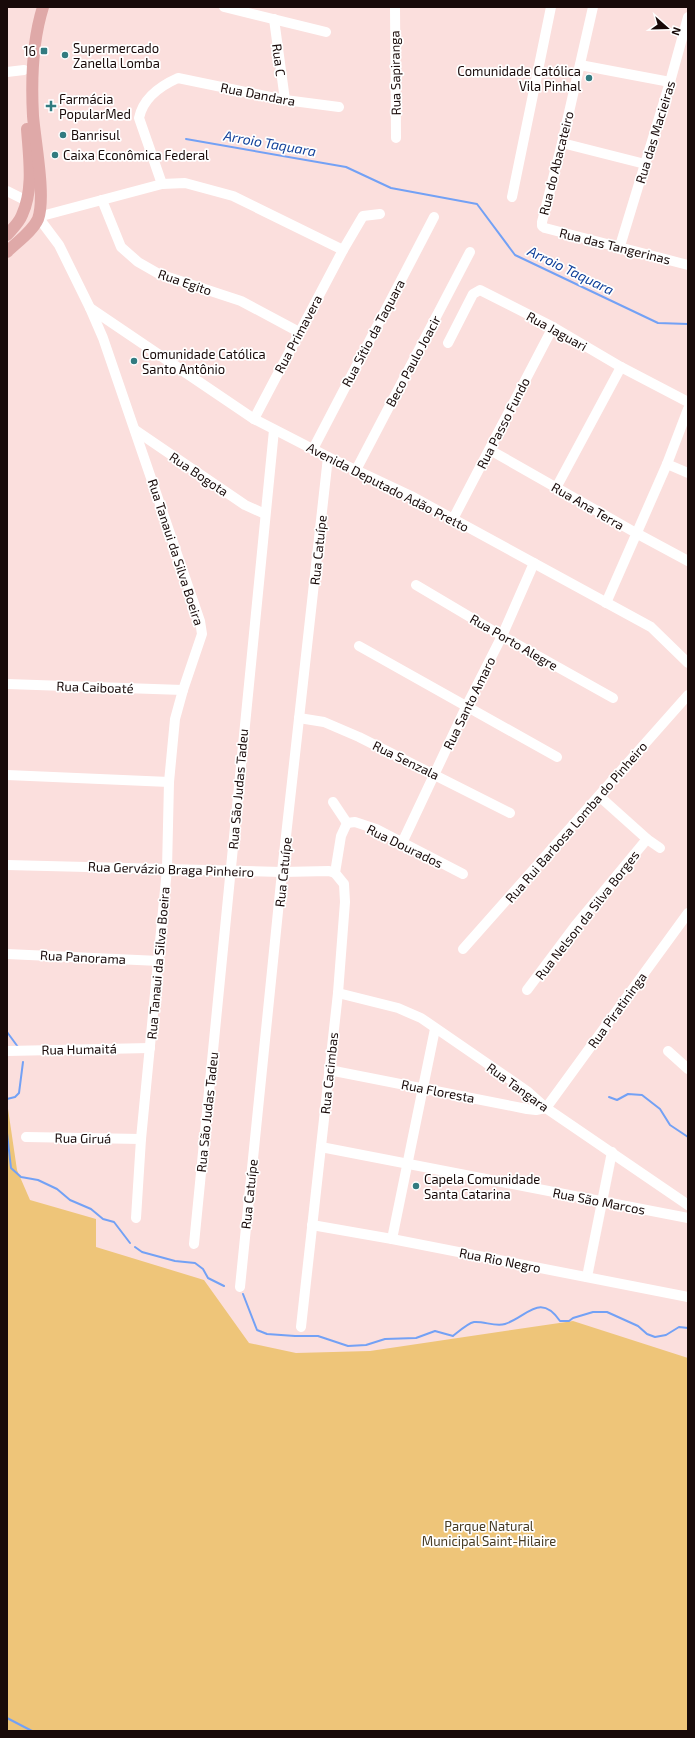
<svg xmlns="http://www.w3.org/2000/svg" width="695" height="1738" viewBox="0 0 695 1738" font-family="'Exo 2',sans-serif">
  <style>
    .green { fill: #eec579 }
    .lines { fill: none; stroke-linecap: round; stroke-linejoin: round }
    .stream { stroke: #73a1f5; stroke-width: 2 }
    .minor { stroke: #fff; stroke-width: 10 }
    .major { stroke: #dfa9a8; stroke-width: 12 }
    .poi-dot { fill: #327b80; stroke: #fff; stroke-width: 1.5 }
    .labels { text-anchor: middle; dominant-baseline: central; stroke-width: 3.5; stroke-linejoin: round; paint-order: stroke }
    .poi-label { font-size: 13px; fill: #180a09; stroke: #fff; text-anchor: start }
    .street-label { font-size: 13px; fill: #180a09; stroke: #fff }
    .park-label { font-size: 13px; fill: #463a23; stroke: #fff }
    .water-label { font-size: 14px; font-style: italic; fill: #0f3f99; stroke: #fff }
  </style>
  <rect width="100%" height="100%" fill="#fbdfdd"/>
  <!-- green -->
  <polygon class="green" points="7,1102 17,1170 30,1200 96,1219 96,1247 204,1280 249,1343 296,1353 370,1351 573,1321 688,1358 688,1731 7,1731"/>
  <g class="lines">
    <!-- stream -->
    <g class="stream">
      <polyline points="186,139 346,167 391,188 477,204 515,255 658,323 688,324"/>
      <polyline points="7,1032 18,1047"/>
      <polyline points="609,1097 617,1100 628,1094 642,1095 660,1109 670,1125 688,1137"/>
      <polyline points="7,1099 15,1097 19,1093 23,1062"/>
      <polyline points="7,1133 11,1168 21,1177 38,1180 57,1189 70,1200 91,1209 103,1219 114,1222 130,1243"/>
      <polyline points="135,1247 142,1252 175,1261 195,1263 203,1269 208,1278 224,1286"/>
      <path d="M243,1294L257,1330L267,1334L295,1336H318L348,1346L366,1345L385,1339L416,1338L435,1331L453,1336C458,1332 468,1323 474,1322C484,1321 495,1327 505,1324C527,1317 540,1292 560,1321H569L573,1318L593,1312H607L638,1326L647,1334L655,1337L666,1335L679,1327L688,1328"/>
      <polyline points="7,1718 32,1731"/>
    </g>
    <!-- minor -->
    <g class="minor">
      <polyline points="224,7 326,32"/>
      <polyline points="395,7 396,138"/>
      <polyline points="593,7 562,143 542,222 542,226 545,228 688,265"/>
      <polyline points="274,19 285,100"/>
      <polyline points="580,65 670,82"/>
      <polyline points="7,72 24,70"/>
      <polyline points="562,143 645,164"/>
      <path d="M162,184L139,118C143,98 160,86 178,78L285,100L339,107"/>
      <polyline points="7,191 27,201"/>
      <polyline points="512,197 551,7"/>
      <polyline points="102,200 121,247 138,262 159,274 241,301 299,332"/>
      <polyline points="620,246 670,82 688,17"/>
      <polyline points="90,308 254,419 328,457 411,496 651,627 688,663"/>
      <polyline points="448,343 473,294 480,290 553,327 621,367 688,402"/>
      <polyline points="254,419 343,250 363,216 380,214"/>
      <polyline points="135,430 245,505 265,514"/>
      <polyline points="313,449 434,217"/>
      <polyline points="490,450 636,533 688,561"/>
      <polyline points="667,464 688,473"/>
      <polyline points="356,470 470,252"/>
      <polyline points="556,488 621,367"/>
      <polyline points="453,519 553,327"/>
      <polyline points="416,585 502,636 613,698"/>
      <polyline points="606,603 667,464 688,409"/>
      <polyline points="359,646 557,757"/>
      <polyline points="7,684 183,690"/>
      <polyline points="299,718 324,722 359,737 510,813"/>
      <polyline points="7,775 169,782"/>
      <polyline points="599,796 647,839 660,848"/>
      <polyline points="333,802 347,823 355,822 376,829 463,874"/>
      <polyline points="402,843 467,705 502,636 534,563"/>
      <polyline points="7,865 282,872 329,871 335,873"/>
      <polyline points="463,949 688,695"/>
      <polyline points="7,954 159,961"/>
      <polyline points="527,990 575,926 647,839"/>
      <polyline points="338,993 398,1008 421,1018 527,1091 546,1108 688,1205"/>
      <polyline points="7,1051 150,1048"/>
      <polyline points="668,1051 688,1069"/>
      <polyline points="329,1070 527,1109 536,1110 546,1108 688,913"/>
      <polyline points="26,1137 141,1139"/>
      <polyline points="321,1147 688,1218"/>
      <polyline points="136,1218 141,1139 167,869 169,782 175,719 183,690 202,634 200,621 103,338 90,308 59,245 38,217 162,184 185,183 233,196 343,250"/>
      <polyline points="312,1225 392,1239 688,1297"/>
      <polyline points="392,1239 435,1029"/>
      <polyline points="194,1244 274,430"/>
      <polyline points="587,1277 612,1152"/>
      <polyline points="240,1287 282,872 328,457"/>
      <polyline points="301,1327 338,993 345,902 344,884 335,873 341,836 347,823"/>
    </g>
    <!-- major -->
    <g class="major">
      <path d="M7,235C12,229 19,223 22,215C34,189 29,158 27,129"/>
      <path d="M7,252C17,242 32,232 38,219C46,197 35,141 33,116C31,79 32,42 43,7"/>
    </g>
  </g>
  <!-- markers -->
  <g class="poi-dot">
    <rect x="40" y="47" width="8" height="8" rx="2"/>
    <circle cx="65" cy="55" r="4"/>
    <circle cx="589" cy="78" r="4"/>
    <path d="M49 100h4v4h4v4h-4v4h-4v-4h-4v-4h4z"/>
    <circle cx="63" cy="135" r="4"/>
    <circle cx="55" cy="155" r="4"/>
    <circle cx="134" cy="361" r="4"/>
    <circle cx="416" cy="1186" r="4"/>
  </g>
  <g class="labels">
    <!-- poi labels -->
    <g class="poi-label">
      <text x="73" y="48">Supermercado<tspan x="73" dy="15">Zanella Lomba</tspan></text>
      <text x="36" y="51" text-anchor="end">16</text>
      <text x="581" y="71" text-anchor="end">Comunidade Católica<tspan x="581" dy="15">Vila Pinhal</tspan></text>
      <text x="59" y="99">Farmácia<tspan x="59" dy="15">PopularMed</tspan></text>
      <text x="71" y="135">Banrisul</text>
      <text x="63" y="155">Caixa Econômica Federal</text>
      <text x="142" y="354">Comunidade Católica<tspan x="142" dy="15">Santo Antônio</tspan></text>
      <text x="424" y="1179">Capela Comunidade<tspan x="424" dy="15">Santa Catarina</tspan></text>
    </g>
    <!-- street labels -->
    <g class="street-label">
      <text transform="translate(279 60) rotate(83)">Rua C</text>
      <text transform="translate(395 73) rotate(-91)">Rua Sapiranga</text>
      <text transform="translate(258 94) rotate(11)">Rua Dandara</text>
      <text transform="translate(655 132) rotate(-73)">Rua das Macieiras</text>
      <text transform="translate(556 163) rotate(-76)">Rua do Abacateiro</text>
      <text transform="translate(615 246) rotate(14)">Rua das Tangerinas</text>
      <text transform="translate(185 282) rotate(19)">Rua Egito</text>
      <text transform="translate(557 331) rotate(29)">Rua Jaguari</text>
      <text transform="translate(373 333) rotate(-62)">Rua Sítio da Taquara</text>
      <text transform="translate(298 334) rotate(-62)">Rua Primavera</text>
      <text transform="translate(413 361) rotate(-62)">Beco Paulo Joacir</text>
      <text transform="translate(503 423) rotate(-63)">Rua Passo Fundo</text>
      <text transform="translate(199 474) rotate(34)">Rua Bogota</text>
      <text transform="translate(388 487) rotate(27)">Avenida Deputado Adão Pretto</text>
      <text transform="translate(588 506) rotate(30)">Rua Ana Terra</text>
      <text transform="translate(318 550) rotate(-84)">Rua Catuípe</text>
      <text transform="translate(176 552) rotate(72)">Rua Tanaui da Silva Boeira</text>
      <text transform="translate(514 642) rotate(30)">Rua Porto Alegre</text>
      <text transform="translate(95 687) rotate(2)">Rua Caiboaté</text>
      <text transform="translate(469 703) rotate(-64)">Rua Santo Amaro</text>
      <text transform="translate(406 760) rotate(26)">Rua Senzala</text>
      <text transform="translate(238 789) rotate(-85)">Rua São Judas Tadeu</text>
      <text transform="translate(576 822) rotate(-49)">Rua Rui Barbosa Lomba do Pinheiro</text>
      <text transform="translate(405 846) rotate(26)">Rua Dourados</text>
      <text transform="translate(171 869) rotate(2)">Rua Gervázio Braga Pinheiro</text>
      <text transform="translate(283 872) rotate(-84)">Rua Catuípe</text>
      <text transform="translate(587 915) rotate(-52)">Rua Nelson da Silva Borges</text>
      <text transform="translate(83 957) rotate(3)">Rua Panorama</text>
      <text transform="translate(158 963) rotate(-85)">Rua Tanaui da Silva Boeira</text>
      <text transform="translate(617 1010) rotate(-54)">Rua Piratininga</text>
      <text transform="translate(79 1049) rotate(-1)">Rua Humaitá</text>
      <text transform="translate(329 1073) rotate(-84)">Rua Cacimbas</text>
      <text transform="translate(518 1087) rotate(36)">Rua Tangara</text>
      <text transform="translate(438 1091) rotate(11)">Rua Floresta</text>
      <text transform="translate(207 1112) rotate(-84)">Rua São Judas Tadeu</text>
      <text transform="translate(83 1138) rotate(1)">Rua Giruá</text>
      <text transform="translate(249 1194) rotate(-84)">Rua Catuípe</text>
      <text transform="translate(599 1201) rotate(11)">Rua São Marcos</text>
      <text transform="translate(500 1260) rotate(11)">Rua Rio Negro</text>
    </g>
    <!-- park labels -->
    <g class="park-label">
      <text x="489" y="1526">Parque Natural<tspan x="489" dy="15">Municipal Saint-Hilaire</tspan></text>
    </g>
    <!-- water labels -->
    <g class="water-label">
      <text transform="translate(270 143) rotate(10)">Arroio Taquara</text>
      <text transform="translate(571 270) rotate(26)">Arroio Taquara</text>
    </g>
  </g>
  <!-- border -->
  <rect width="695" height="1738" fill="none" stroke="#180a09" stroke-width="16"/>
  <!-- north arrow -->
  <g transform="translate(667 28) rotate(110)" stroke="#ffffff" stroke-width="3" paint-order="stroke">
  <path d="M0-3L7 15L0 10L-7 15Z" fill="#180a09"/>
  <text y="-6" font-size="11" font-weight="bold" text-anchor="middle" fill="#180a09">N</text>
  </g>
</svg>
